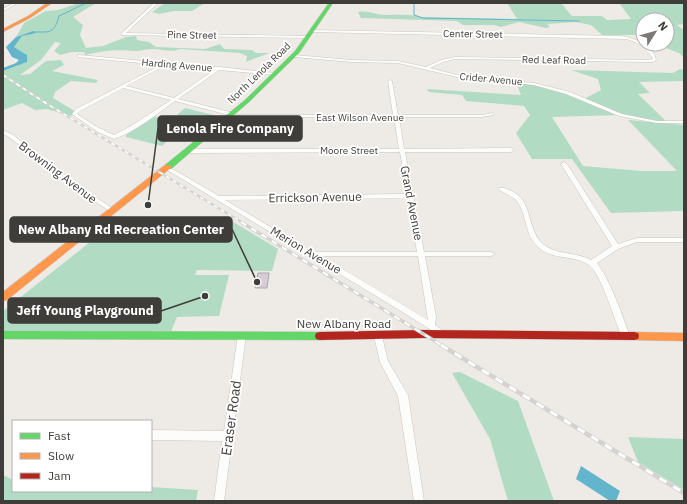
<svg xmlns="http://www.w3.org/2000/svg" width="687" height="504" viewBox="0 0 687 504" font-family="'IBM Plex Sans',sans-serif">
  <style>
    .green { fill: #b1dcc3 }
    .water { fill: #63b5cb }
    .lines { fill: none; stroke-linecap: round; stroke-linejoin: round }
    .stream { stroke: #63b5cb; stroke-width: 1 }
    .building { fill: #d7cdd8; stroke: #aba9a8 }
    .street-casing { stroke: #c8c6c2; stroke-width: 1 }
    .fast-casing { stroke: #c8c6c2; stroke-width: 1 }
    .slow-casing { stroke: #c8c6c2; stroke-width: 1 }
    .jam-casing { stroke: #c8c6c2; stroke-width: 1 }
    .street { fill: #fcfcfb; fill-rule: evenodd }
    .fast { fill: #63d668; fill-rule: evenodd }
    .slow { fill: #ff974d; fill-rule: evenodd }
    .jam { fill: #b3261e; fill-rule: evenodd }
    .rail-far2-casing { stroke: #d4d3d2; stroke-width: 2.5 }
    .rail-far1-casing { stroke: #d4d3d2; stroke-width: 3.5 }
    .rail-casing { stroke: #d4d3d2; stroke-width: 4.5 }
    .rail-far2 { stroke: #fff; stroke-width: 1.5; stroke-dasharray: 4; stroke-linecap: butt }
    .rail-far1 { stroke: #fff; stroke-width: 2; stroke-dasharray: 6; stroke-linecap: butt }
    .rail { stroke: #fff; stroke-width: 3; stroke-dasharray: 8; stroke-linecap: butt }
    .labels { text-anchor: middle; dominant-baseline: central; stroke-width: 3.5; stroke-linejoin: round; paint-order: stroke }
    .far-street-label { font-size: 10px; fill: #3e3d39; stroke: #fff }
    .street-label { font-size: 12px; fill: #3e3d39; stroke: #fff }
    .near-street-label { font-size: 14px; fill: #3e3d39; stroke: #fff }
    .leader { fill: none; stroke: #3e3d39; stroke-width: 1.5 }
    .callout-dot { fill: #3e3d39; stroke: #fff; stroke-width: 1.5 }
    .callout { fill: #3e3d39; stroke: #3e3d39; stroke-width: 1.5 }
    .callout-label { font-size: 13px; text-anchor: middle; font-weight: bold; fill: #fff }
  </style>
  <rect width="100%" height="100%" fill="#eeebe6"/>
  <!-- green -->
  <g class="green">
    <path d="M79,3H96L73,17L83,25L80,35L86,48L103,46L126,37L136,36L137,40L149,42L156,47L205,49L220,44L224,49L252,50L256,53H269L246,62L247,56L240,53L180,49C171,53 162,49 153,49C147,49 140,51 134,51C117,49 101,51 85,55L84,52H72L60,55L54,51L61,43L55,42L41,60L20,75L30,74L46,61L61,60L64,65L52,71L98,80L96,83L71,81L55,92L53,98L78,113L71,116L47,109L35,110L22,103L3,110V71L27,62V55L14,47L22,36L32,31L16,37L24,23L46,11L58,10Z"/>
    <polygon points="165,3 205,3 192,11 174,11 159,14 152,12"/>
    <path d="M507,3H561L572,16H602L607,20L631,19L619,3H684V24L677,25L684,30V58L679,53L666,48L668,45L667,44V20H643V35H602L591,25L576,22L547,24L550,27L546,28L519,22L501,27L494,25H463L457,21L361,18L358,12C368,10 376,15 386,15C399,15 409,14 421,17L517,19Z"/>
    <polygon points="680,69 684,70 684,81 639,82 650,93 638,94 667,122 620,115 552,117 583,166 642,171 677,171 628,120 684,125 684,211 611,213 572,159 532,159 516,133 530,115 524,106 466,101 462,95 429,92 427,89 521,95 516,82 558,90 582,100 601,90 598,79 571,70 673,73"/>
    <path d="M185,108L213,115L216,118L194,135C186,133 178,131 175,123L177,115Z"/>
    <polygon points="154,116 165,119 173,125 174,134 162,146 126,137 126,135"/>
    <polygon points="230,220 278,249 272,271 197,270 195,275 229,275 219,316 177,317 170,334 3,334 3,311 104,231 120,236 148,222 207,239"/>
    <polygon points="460,372 518,401 554,501 508,501 490,439 452,373"/>
    <polygon points="628,437 684,439 684,490 638,462"/>
    <polygon points="3,475 13,480 13,491 151,491 151,487 198,490 196,501 3,501"/>
  </g>
  <!-- water -->
  <g class="water">
    <polygon points="33,31 36,33 22,36 14,47 27,55 27,62 3,71 3,68 16,63 19,60 12,57 6,47 16,37"/>
    <polygon points="581,466 620,491 616,501 610,501 576,479"/>
  </g>
  <g class="lines">
    <!-- stream -->
    <g class="stream">
      <polyline points="414,3 414,15 423,18 579,21"/>
      <path d="M33,32C51,32 54,34 59,16L86,3"/>
    </g>
  </g>
  <!-- building -->
  <polygon class="building" points="258,273 269,273 267,288 255,288"/>
  <g class="lines">
    <defs>
      <g id="street">
        <polygon points="14,3 18,3 3,11 3,9"/>
        <polygon points="154,3 158,3 126,33 307,36 309,37 307,38 122,35 122,33"/>
        <path d="M312,30L621,36C634,38 654,45 656,60L653,62H646L455,59L443,62L430,68L457,75L534,83L570,92L622,114L657,121H684V123H657L619,116L566,94L534,85L457,77L398,63L352,62L294,57L292,56L294,55L352,60L398,61L426,67L441,60L455,57L646,60L653,59C647,48 637,42 626,39L311,32Z"/>
        <path d="M79,55L165,63L167,62L169,63L219,67L276,73V75H275L219,70L178,99L234,113V115H393L388,81L390,80L392,81L398,115H482L493,113V115L482,117H399L404,149L511,148L514,150L511,152H405L424,252H491L495,254L491,256H425L436,317L435,325L446,333L447,335L446,337L443,338L440,337L428,328L396,308L164,168L167,166L169,167L219,196L407,194L400,152L188,153L185,151L188,149H399L394,117H229L227,116L229,115L175,101C157,114 135,132 114,139L98,132L72,114L76,109L161,65L78,57V55ZM166,65L214,70L174,98L126,86ZM123,88L171,100L131,126L114,135L95,126L77,114L80,111ZM408,198L417,252H313L225,200ZM321,256H418L428,320Z"/>
        <polygon points="3,130 13,135 76,184 115,210 116,211 115,212 111,212 72,186 9,137 3,134"/>
        <path d="M564,162L567,164L618,244L637,238H684V242H637L618,249L597,263C610,280 623,316 630,337L629,339L626,340L623,339C615,323 602,274 589,265C573,254 550,261 536,245C524,232 527,213 516,200C511,195 503,193 498,189L499,188C503,187 507,189 511,191C532,200 527,225 540,241C553,256 575,251 591,260L612,246L561,164Z"/>
        <polygon points="242,332 245,333 246,335 224,501 214,501 222,441 151,440 151,430 224,431 238,335 239,333"/>
        <polygon points="378,333 381,334 382,336 388,361 408,395 424,501 414,501 398,396 380,362 374,336 375,334"/>
      </g>
      <g id="fast">
        <polygon points="329,3 333,3 299,53 249,102 171,169 165,169 165,165 245,100 295,51"/>
        <polygon points="3,331 320,332 324,333 325,336 324,339 320,340 3,339"/>
      </g>
      <g id="slow">
        <polygon points="47,3 52,3 30,18 3,32 3,29 28,16"/>
        <polygon points="165,165 168,165 172,167 7,300 3,301 3,292"/>
        <polygon points="634,332 684,333 684,341 634,340 630,339 629,336 630,333"/>
      </g>
      <polygon id="jam" points="423,330 634,332 638,333 639,336 638,339 634,340 423,338 320,340 316,339 315,336 316,333 320,332"/>
    </defs>
    <!-- street casing -->
    <use href="#street" class="street-casing"/>
    <!-- fast casing -->
    <use href="#fast" class="fast-casing"/>
    <!-- slow casing -->
    <use href="#slow" class="slow-casing"/>
    <!-- jam casing -->
    <use href="#jam" class="jam-casing"/>
    <!-- street -->
    <use href="#street" class="street"/>
    <!-- fast -->
    <use href="#fast" class="fast"/>
    <!-- slow -->
    <use href="#slow" class="slow"/>
    <!-- jam -->
    <use href="#jam" class="jam"/>
    <defs>
      <polyline id="rail-far2" points="3,75 44,102 243,223"/>
      <polyline id="rail-far1" points="241,222 443,346"/>
      <polyline id="rail" points="441,345 684,493"/>
    </defs>
    <!-- rail-far2 casing -->
    <use href="#rail-far2" class="rail-far2-casing"/>
    <!-- rail-far1 casing -->
    <use href="#rail-far1" class="rail-far1-casing"/>
    <!-- rail casing -->
    <use href="#rail" class="rail-casing"/>
    <!-- rail-far2 -->
    <use href="#rail-far2" class="rail-far2"/>
    <!-- rail-far1 -->
    <use href="#rail-far1" class="rail-far1"/>
    <!-- rail -->
    <use href="#rail" class="rail"/>
  </g>
  <g class="labels">
    <!-- far-street labels -->
    <g class="far-street-label">
      <text transform="translate(473 34) rotate(1)">Center Street</text>
      <text transform="translate(192 35) rotate(1)">Pine Street</text>
      <text transform="translate(554 60) rotate(1)">Red Leaf Road</text>
      <text transform="translate(177 65) rotate(5)">Harding Avenue</text>
      <text transform="translate(259 73) rotate(-44)">North Lenola Road</text>
      <text transform="translate(491 79) rotate(5)">Crider Avenue</text>
      <text x="360" y="117">East Wilson Avenue</text>
      <text x="349" y="150">Moore Street</text>
    </g>
    <!-- street labels -->
    <g class="street-label">
      <text transform="translate(58 172) rotate(37)">Browning Avenue</text>
      <text transform="translate(315 197) rotate(-1)">Errickson Avenue</text>
      <text transform="translate(412 203) rotate(79)">Grand Avenue</text>
      <text transform="translate(306 250) rotate(31)">Merion Avenue</text>
      <text x="344" y="323">New Albany Road</text>
    </g>
    <!-- near-street labels -->
    <g class="near-street-label">
      <text transform="translate(231 418) rotate(-82)">Eraser Road</text>
    </g>
  </g>
  <!-- callouts -->
  <path class="leader" d="M148 205L158 128M257 282L232 229M205 296L161 311"/>
  <g class="callout-dot">
    <circle cx="148" cy="205" r="4"/>
    <circle cx="257" cy="282" r="4"/>
    <circle cx="205" cy="296" r="4"/>
  </g>
  <g class="callout">
    <rect x="158" y="116" width="144" height="25" rx="4"/>
    <rect x="10" y="217" width="222" height="25" rx="4"/>
    <rect x="8" y="298" width="153" height="25" rx="4"/>
  </g>
  <g class="callout-label">
    <text x="230" y="133">Lenola Fire Company</text>
    <text x="121" y="234">New Albany Rd Recreation Center</text>
    <text x="85" y="315">Jeff Young Playground</text>
  </g>
  <!-- border -->
  <rect width="687" height="504" fill="none" stroke="#3e3d39" stroke-width="8"/>
  <!-- legend -->
  <rect x="12" y="420" width="140" height="72" fill="#ffffff" stroke="#b2b1b0"/>
  <rect x="20" y="433" width="20" height="6" fill="#63d668" stroke="#b2b1b0"/>
  <text x="48" y="440" font-size="12" fill="#3e3d39">Fast</text>
  <rect x="20" y="453" width="20" height="6" fill="#ff974d" stroke="#b2b1b0"/>
  <text x="48" y="460" font-size="12" fill="#3e3d39">Slow</text>
  <rect x="20" y="473" width="20" height="6" fill="#b3261e" stroke="#b2b1b0"/>
  <text x="48" y="480" font-size="12" fill="#3e3d39">Jam</text>
  <!-- north arrow -->
  <g transform="translate(655 32) rotate(53)"><circle r="19" fill="#ffffff" stroke="#b2b1b0"/>
  <path d="M0-3L7 15L0 10L-7 15Z" fill="#7c7a76"/>
  <text y="-6" font-size="11" font-weight="bold" text-anchor="middle" fill="#3e3d39">N</text>
  </g>
</svg>
